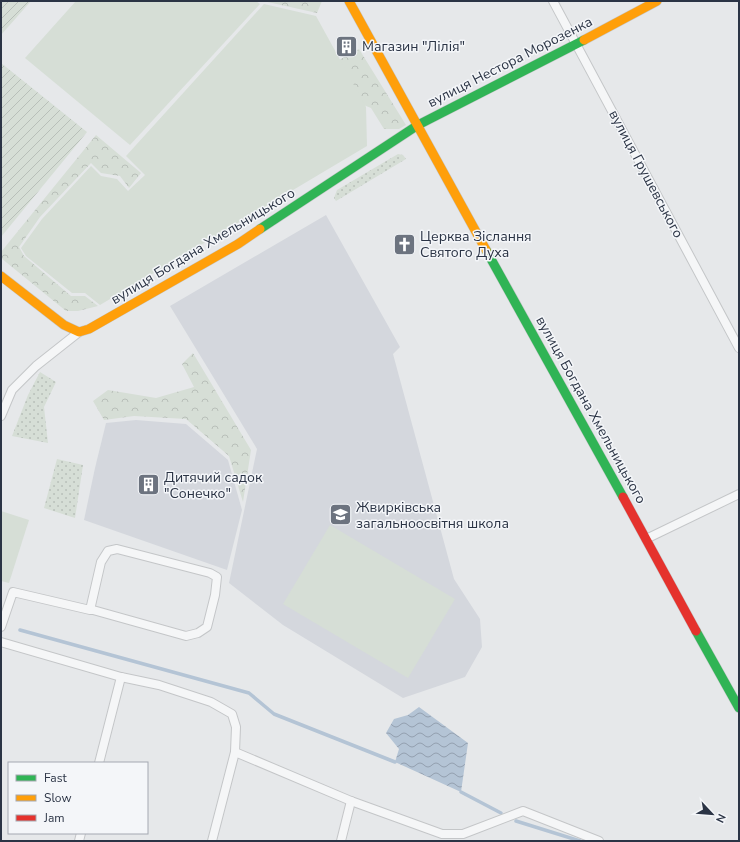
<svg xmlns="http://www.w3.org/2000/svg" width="740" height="842" viewBox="0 0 740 842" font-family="'Nunito Sans',sans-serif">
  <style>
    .built { fill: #d4d7dd }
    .grass { fill: url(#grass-dots) }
    .forest { fill: url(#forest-crowns) }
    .park { fill: #d6ded6 }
    .garden { fill: url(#garden-furrows) }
    .water { fill: url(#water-waves) }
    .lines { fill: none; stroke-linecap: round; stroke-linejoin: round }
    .stream { stroke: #b4c4d5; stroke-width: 3.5 }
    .street-casing { stroke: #c4c6c8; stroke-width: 10 }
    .fast-casing { stroke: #c4c6c8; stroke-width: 10 }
    .slow-casing { stroke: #c4c6c8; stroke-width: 10 }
    .jam-casing { stroke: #c4c6c8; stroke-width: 10 }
    .street { stroke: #f5f6f7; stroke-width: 8 }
    .fast { stroke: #30b455; stroke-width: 9 }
    .slow { stroke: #ff9f0a; stroke-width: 9 }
    .jam { stroke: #e5322d; stroke-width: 9 }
    .labels { text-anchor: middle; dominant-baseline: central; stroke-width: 3; stroke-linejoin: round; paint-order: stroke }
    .poi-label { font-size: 14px; fill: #2b3445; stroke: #f4f6f9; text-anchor: start }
    .street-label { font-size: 14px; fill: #2b3445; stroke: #f4f6f9 }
  </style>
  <defs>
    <pattern id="grass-dots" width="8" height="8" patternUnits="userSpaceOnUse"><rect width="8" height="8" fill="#d6ded6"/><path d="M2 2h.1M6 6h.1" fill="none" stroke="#b8bfb9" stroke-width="1.8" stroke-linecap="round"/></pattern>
    <pattern id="forest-crowns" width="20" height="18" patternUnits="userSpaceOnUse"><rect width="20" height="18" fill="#d6ded6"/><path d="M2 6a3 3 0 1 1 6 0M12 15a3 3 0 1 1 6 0" fill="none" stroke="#b8bfb9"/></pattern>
    <pattern id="garden-furrows" width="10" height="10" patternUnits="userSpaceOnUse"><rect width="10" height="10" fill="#d6ded6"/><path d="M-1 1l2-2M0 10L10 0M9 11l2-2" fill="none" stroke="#b8bfb9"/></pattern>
    <pattern id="water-waves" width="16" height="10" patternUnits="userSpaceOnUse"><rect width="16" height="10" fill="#b4c4d5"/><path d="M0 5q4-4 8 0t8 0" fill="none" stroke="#93a0af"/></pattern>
  </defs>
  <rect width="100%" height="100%" fill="#e6e8ea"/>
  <!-- built -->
  <g class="built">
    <polygon points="326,215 400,347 393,354 454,579 480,619 482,647 465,677 403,698 283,625 229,583 257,449 170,306"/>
    <polygon points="136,420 186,424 228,460 242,510 227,570 84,520 95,468 106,423"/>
  </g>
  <!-- grass -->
  <g class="grass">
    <polygon points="398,154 403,155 406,159 336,201 334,198 337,190"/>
    <polygon points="40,372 56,382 44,407 48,443 12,436 28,395"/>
    <polygon points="57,459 83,465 75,518 44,508"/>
  </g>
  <!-- forest -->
  <g class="forest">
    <polygon points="263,1 322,1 317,13"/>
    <polygon points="359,49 406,125 399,129 384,129 371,108 361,104 337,61"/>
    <polygon points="96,135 141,173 129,188 120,176 101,173 91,163 40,217 19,247 24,256 71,296 85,296 98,306 78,311 66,311 1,258 1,252"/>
    <polygon points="193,353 251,450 243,502 229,456 186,419 134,416 104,420 93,401 108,390 156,398 194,387 182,364"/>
  </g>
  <!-- park -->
  <g class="park">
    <polygon points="76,1 256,1 260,4 130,145 25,58"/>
    <polygon points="264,4 316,16 366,107 367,146 100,305 85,293 72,293 26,256 21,248 42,219 91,166 101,176 117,179 128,191 145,175 126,156"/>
    <polygon points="1,511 29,520 9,583 1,581"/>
    <polygon points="330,525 455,599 408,678 283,604"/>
  </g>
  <!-- garden -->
  <g class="garden">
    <polygon points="1,1 31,1 1,35"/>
    <polygon points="1,63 87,132 1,237"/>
  </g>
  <!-- water -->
  <polygon class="water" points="419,707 468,743 461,792 395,762 399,749 386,733 394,719 408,715"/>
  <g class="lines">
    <!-- stream -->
    <g class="stream">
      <polyline points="20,630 249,693 274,714 395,762"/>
      <polyline points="461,792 501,813"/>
      <polyline points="516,821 580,841"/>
    </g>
    <defs>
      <g id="street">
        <polyline points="553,1 739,348"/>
        <polyline points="1,416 12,390 36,366 79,332"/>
        <polyline points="646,539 739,494"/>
        <polyline points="1,627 13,592 90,610 93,610 186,636 198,633 207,627 215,595 217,577 210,573 117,549 108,551 101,562 90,610"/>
        <polyline points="1,642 121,677 159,685 211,702 232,714 236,727 235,752 351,801 442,834 463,834 523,811 599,841"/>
        <polyline points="99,763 121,677"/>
        <polyline points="79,841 81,833"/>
        <polyline points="212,841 235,752"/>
        <polyline points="341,841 351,801"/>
      </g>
      <g id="fast">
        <polyline points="260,229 418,125 584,40"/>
        <polyline points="486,250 623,497"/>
        <polyline points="696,631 739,708"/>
      </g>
      <g id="slow">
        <polyline points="349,1 486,250"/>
        <polyline points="584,40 657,1"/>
        <polyline points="1,276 64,325 79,332 89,329 238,244 260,229"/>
      </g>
      <polyline id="jam" points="623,497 696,631"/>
    </defs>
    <!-- street casing -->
    <use href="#street" class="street-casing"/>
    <!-- fast casing -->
    <use href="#fast" class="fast-casing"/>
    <!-- slow casing -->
    <use href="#slow" class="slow-casing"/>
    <!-- jam casing -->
    <use href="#jam" class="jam-casing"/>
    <!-- street -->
    <use href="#street" class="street"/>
    <!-- fast -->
    <use href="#fast" class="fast"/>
    <!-- slow -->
    <use href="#slow" class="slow"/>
    <!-- jam -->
    <use href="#jam" class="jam"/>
  </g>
  <!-- icons -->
  <defs>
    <symbol id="building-square" viewBox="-11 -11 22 22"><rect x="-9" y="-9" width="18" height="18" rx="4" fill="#6c737f" stroke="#f4f6f9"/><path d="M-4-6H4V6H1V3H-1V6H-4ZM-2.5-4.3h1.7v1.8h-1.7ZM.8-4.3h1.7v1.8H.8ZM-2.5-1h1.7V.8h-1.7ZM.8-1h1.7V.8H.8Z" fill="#fff"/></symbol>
    <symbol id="church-square" viewBox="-11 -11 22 22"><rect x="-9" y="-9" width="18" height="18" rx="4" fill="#6c737f" stroke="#f4f6f9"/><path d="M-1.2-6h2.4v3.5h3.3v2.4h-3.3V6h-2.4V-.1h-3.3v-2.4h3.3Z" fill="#fff"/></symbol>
    <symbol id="school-square" viewBox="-11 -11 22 22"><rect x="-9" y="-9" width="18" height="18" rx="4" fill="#6c737f" stroke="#f4f6f9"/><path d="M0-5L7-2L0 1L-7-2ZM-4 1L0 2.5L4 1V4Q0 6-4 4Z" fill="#fff"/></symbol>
  </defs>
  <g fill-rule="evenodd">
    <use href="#building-square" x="334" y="34" width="25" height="25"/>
    <use href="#church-square" x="392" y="232" width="25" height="25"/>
    <use href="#building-square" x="136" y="472" width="25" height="25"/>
    <use href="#school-square" x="328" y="502" width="25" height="25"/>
  </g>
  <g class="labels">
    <!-- poi labels -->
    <g class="poi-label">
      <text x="362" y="46">Магазин "Лілія"</text>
      <text x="420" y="236">Церква Зіслання<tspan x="420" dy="16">Святого Духа</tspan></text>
      <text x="164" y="477">Дитячий садок<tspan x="164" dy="16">"Сонечко"</tspan></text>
      <text x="356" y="507">Жвирківська<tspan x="356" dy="16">загальноосвітня школа</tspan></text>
    </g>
    <!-- street labels -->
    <g class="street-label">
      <text transform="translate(510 62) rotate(-27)">вулиця Нестора Морозенка</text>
      <text transform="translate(646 174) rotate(62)">вулиця Грушевського</text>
      <text transform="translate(203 246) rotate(-31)">вулиця Богдана Хмельницького</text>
      <text transform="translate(591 410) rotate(61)">вулиця Богдана Хмельницького</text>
    </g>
  </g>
  <!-- border -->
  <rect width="740" height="842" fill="none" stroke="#2b3445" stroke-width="4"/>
  <!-- legend -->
  <rect x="8" y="762" width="140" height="72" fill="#f4f6f9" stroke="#a4a8b1"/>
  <rect x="16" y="775" width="20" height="6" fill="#30b455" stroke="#a4a8b1"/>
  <text x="44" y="782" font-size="12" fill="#2b3445">Fast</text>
  <rect x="16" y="795" width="20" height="6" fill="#ff9f0a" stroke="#a4a8b1"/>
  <text x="44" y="802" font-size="12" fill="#2b3445">Slow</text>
  <rect x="16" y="815" width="20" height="6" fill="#e5322d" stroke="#a4a8b1"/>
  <text x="44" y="822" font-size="12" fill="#2b3445">Jam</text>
  <!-- north arrow -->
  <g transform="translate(712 814) rotate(116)" stroke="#f4f6f9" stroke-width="3" paint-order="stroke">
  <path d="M0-3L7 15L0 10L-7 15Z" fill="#2b3445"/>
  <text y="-6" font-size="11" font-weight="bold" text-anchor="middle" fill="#2b3445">N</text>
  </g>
</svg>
